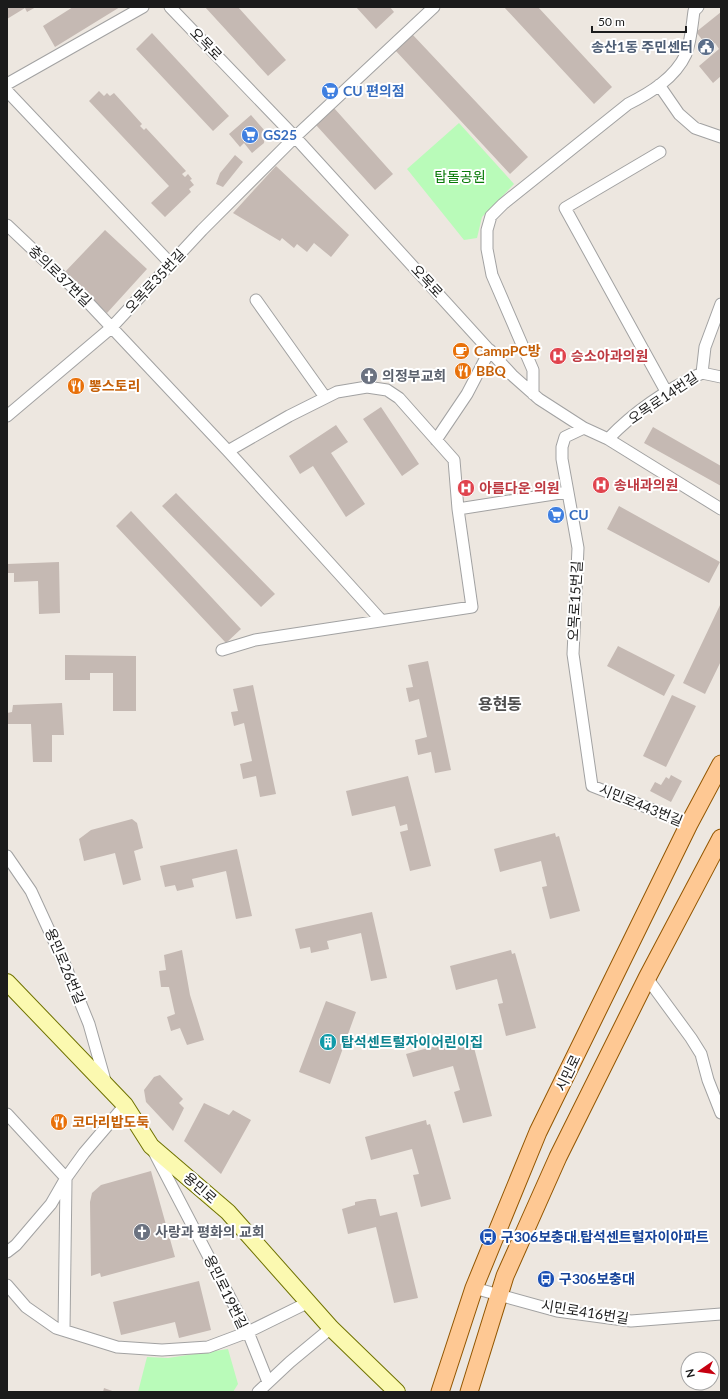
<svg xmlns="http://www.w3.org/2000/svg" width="728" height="1399" viewBox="0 0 728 1399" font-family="Lato,'Noto Sans KR',sans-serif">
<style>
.park{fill:#b9fbb9}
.building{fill:#c5b9b3}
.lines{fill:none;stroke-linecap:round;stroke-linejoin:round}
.street-casing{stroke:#a2a2a2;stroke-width:13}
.secondary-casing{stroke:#6f7201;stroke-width:18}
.primary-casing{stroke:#925600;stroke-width:19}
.street{stroke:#fff;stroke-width:11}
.secondary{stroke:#fbf9b0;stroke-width:16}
.primary{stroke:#fec893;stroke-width:17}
.labels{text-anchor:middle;stroke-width:4;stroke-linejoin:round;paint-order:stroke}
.street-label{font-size:14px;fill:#1b1b1b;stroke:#fff}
.service-label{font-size:14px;font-weight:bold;fill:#4e5e75;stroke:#fff;text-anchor:end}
.shop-label{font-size:14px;font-weight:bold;fill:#366cbe;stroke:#fff;text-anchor:start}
.park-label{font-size:14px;fill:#087a08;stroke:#fff}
.food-label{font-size:14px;font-weight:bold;fill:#c56008;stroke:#fff;text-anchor:start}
.health-label{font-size:14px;font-weight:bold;fill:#be3a42;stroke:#fff;text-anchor:start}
.worship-label{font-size:14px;font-weight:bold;fill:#5b616d;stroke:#fff;text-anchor:start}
.culture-label{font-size:14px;font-weight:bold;fill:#0d838f;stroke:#fff;text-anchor:start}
.transit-label{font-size:14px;font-weight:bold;fill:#164399;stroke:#fff;text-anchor:start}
.quarter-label{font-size:16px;font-weight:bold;fill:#4e4e4e;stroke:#fff}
</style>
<rect width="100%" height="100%" fill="#ede7e0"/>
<path class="park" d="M459,123L514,184L482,217L477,238L464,240L407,169Z
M228,1349L238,1384L233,1392H138L147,1357L168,1358Z"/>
<path class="building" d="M7,7H36L27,12L25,8L7,19Z
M73,7H120L55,47L43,26Z
M205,7H238L286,60L268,76Z
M356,7H390L394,12L376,29Z
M504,7H538L612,87L594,104Z
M721,12V76L713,83L699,66L719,49L715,43L705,51L700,46L704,42L696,32Z
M152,33L229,116L213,131L136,49Z
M412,34L528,157L510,174L395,50Z
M99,91L104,96L107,93L110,96L114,93L142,124L140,126L144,130L146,128L186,171L182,174L185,177L188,174L192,179L190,180L194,185L189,189L191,192L165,217L151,203L169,186L89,101Z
M334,108L393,174L375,190L316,125Z
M251,115L265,131L264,143L252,153L244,143L240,147L229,134Z
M235,155L243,162L223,187L216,184L220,173Z
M276,166L349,235L331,257L314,243L307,252L297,244L294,248L282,238L280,241L233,213Z
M105,230L147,269L107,313L64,273Z
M381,407L419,464L402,476L363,419Z
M336,425L348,442L331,453L365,504L346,517L313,466L300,474L289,456Z
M653,427L721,466V486L644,443Z
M176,493L275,594L261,607L162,506Z
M619,506L720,562L709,583L607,529Z
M131,511L241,629L226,643L116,526Z
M59,562L60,613L39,614L38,581L14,582V573H7V564Z
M721,603V661L705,694L683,683Z
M618,646L675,675L664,696L607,666Z
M65,655L136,656V711H113V673H90V680H65Z
M428,661L451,770L435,773L431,752L418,755L415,740L427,737L419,699L409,702L406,688L413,687L408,665Z
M253,685L276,794L260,797L256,776L243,779L240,764L252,761L244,723L234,726L231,712L238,711L233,689Z
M672,695L696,706L666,767L643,756Z
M62,703L64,735H52V762H33L31,724H7V713L12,712L13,705Z
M671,775L682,781L671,802L650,791L655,782L661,785L666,777L669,779Z
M408,776L431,866L410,871L400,832L408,830L407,824L400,826L395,806L352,816L346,791Z
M132,819L137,823L143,848L134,851L141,880L123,885L115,853L84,861L79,839L91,830Z
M555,833L556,837L559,836L580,911L550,919L542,887L547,886L541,861L500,872L494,849Z
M237,849L252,916L236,919L226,871L192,879L194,887L177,891L175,885L165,887L160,866Z
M372,912L387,978L371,981L361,933L327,941L329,949L311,953L310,947L300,949L295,929Z
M182,950L190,995L204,1040L187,1045L180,1028L171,1031L167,1017L175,1014L169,987H161L159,971L166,970L164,955Z
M511,950L512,954L515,953L536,1028L506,1036L498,1004L503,1003L497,979L456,990L450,966Z
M326,1001L356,1012L330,1084L299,1072Z
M468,1037L469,1041L472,1040L492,1116L463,1123L454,1092L460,1090L453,1066L413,1077L406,1054Z
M160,1075L183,1099L179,1103L184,1108L173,1131L146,1102L144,1090L154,1077Z
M204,1103L229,1115L233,1110L251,1120L221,1174L184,1141Z
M426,1120L427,1125L430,1124L451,1199L421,1207L413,1175L419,1174L412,1149L371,1160L365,1137Z
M151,1171L175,1257L101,1277L100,1273L91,1276L90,1202L92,1193L101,1185Z
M369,1199H376L380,1216L397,1212L418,1298L394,1303L376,1227L348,1234L342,1209L355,1205V1202Z
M199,1281L211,1330L179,1338L175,1322L121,1335L113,1302Z
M104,1388L115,1392H103Z"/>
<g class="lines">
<defs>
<path id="street" d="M170,7L295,137L512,375L539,399L584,428L608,439L721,509
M7,84L143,7
M659,85L679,114L695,128L721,137
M7,91L171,264
M660,152L565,208L667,393
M7,225L82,296L228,451L381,620
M256,300L325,397
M702,373L721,377
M533,394V370L492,275L487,249V230L491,216L503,204L628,104C650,93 675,78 686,54C691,41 692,25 694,11L698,7
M7,416L111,328L202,230L295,137L434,7
M584,428L565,437L562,447V459L578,548L573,654L592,786L689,824
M608,439C634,412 668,389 702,373L705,347L721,304
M436,440L467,394L490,350
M228,451L289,416L337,392L367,387L387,390L399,398L454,460L458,509
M222,650L255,640L472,607L458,509L567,492
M7,856L31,891L65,965L89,1024L106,1084
M647,978L691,1038L701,1054L708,1080L721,1113
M7,1114L66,1178
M7,1252L16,1245L51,1204L66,1178L84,1153L125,1105
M7,1285L26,1307L56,1328L117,1347L162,1350L208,1347L248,1332L154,1152
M474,1288L557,1311L631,1321L721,1314
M64,1330L66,1180
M268,1382L248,1332L309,1302
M258,1392L290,1362L331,1328"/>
<path id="secondary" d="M7,982L125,1105L151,1146L228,1212L331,1328L397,1392"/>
<path id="primary" d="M440,1392L474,1288L538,1132L689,824L721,764
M469,1392L505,1276L558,1157L647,978L721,838"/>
</defs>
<use href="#street" class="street-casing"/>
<use href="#secondary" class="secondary-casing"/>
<use href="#primary" class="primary-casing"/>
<use href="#street" class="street"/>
<use href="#secondary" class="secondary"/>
<use href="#primary" class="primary"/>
</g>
<defs>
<symbol id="civic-disc" viewBox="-11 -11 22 22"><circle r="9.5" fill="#5c6f8a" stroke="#fff"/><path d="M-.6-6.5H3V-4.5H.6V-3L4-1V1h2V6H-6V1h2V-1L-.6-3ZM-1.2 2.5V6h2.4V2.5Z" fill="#fff"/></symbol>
<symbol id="supermarket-disc" viewBox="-11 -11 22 22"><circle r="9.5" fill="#3f7fe0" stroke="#fff"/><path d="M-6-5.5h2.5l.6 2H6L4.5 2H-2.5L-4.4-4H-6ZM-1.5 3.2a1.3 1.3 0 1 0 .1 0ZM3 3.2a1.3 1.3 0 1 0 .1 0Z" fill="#fff"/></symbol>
<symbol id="cafe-disc" viewBox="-11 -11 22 22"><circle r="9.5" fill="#e8710a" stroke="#fff"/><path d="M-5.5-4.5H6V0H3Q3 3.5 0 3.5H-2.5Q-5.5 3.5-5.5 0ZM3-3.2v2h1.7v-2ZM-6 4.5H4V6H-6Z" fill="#fff"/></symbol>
<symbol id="hospital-disc" viewBox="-11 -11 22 22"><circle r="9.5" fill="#e0444e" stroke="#fff"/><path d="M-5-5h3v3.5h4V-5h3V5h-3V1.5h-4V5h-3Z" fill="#fff"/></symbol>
<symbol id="restaurant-disc" viewBox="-11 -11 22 22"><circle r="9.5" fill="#e8710a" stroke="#fff"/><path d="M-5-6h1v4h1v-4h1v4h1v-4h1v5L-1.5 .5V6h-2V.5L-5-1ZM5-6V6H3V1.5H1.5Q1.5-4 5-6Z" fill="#fff"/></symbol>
<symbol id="church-disc" viewBox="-11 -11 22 22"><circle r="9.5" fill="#6b7280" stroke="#fff"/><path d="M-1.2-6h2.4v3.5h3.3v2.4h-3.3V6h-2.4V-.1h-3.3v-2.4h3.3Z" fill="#fff"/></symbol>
<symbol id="building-disc" viewBox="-11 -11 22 22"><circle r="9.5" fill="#0f9aa8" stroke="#fff"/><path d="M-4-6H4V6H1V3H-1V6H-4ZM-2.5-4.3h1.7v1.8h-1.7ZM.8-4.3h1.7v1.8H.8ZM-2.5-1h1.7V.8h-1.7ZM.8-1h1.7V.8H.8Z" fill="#fff"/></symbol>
<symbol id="bus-disc" viewBox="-11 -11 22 22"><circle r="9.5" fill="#1a4fb4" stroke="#fff"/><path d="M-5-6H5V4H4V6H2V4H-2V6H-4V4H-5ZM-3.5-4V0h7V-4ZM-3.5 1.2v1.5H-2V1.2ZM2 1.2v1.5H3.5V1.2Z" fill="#fff"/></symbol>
</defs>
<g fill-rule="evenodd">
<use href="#civic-disc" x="696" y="37" width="20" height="20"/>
<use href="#supermarket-disc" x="320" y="81" width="20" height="20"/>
<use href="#supermarket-disc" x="240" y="125" width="20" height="20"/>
<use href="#cafe-disc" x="451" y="341" width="20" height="20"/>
<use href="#hospital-disc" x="548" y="346" width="20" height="20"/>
<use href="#restaurant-disc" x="453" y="361" width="20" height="20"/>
<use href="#church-disc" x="359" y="366" width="20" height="20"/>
<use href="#restaurant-disc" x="66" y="376" width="20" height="20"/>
<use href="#hospital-disc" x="591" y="475" width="20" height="20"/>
<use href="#hospital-disc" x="456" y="478" width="20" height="20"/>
<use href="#supermarket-disc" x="546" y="505" width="20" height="20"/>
<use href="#building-disc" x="318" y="1032" width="20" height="20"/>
<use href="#restaurant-disc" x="49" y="1112" width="20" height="20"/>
<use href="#church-disc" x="132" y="1222" width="20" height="20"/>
<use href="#bus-disc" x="478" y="1227" width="20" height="20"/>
<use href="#bus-disc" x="536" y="1269" width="20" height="20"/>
</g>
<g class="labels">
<g class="street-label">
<text transform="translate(206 44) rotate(46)" y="5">오목로</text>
<text transform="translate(60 276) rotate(44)" y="5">충의로37번길</text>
<text transform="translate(155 281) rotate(-47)" y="5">오목로35번길</text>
<text transform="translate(427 281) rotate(47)" y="5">오목로</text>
<text transform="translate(663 398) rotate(-34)" y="5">오목로14번길</text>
<text transform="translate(575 601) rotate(-87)" y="5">오목로15번길</text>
<text transform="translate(641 805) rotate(22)" y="5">시민로443번길</text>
<text transform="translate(65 966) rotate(67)" y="5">용민로26번길</text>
<text transform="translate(568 1073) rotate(-64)" y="5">시민로</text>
<text transform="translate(200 1188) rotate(41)" y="5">용민로</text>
<text transform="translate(226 1292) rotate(64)" y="5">용민로19번길</text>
<text transform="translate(585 1312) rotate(9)" y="5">시민로416번길</text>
</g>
<g class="service-label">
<text x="693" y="52">송산1동 주민센터</text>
</g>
<g class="shop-label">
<text x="343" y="96">CU 편의점</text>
<text x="263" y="140">GS25</text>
<text x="569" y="520">CU</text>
</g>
<g class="park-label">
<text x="460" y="182">탑돌공원</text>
</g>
<g class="food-label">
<text x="474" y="356">CampPC방</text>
<text x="476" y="376">BBQ</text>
<text x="89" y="391">뽕스토리</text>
<text x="72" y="1127">코다리밥도둑</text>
</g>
<g class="health-label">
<text x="571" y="361">승소아과의원</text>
<text x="614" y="490">송내과의원</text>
<text x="479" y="493">아름다운 의원</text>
</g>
<g class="worship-label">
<text x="382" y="381">의정부교회</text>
<text x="155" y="1237">사랑과 평화의 교회</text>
</g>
<g class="culture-label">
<text x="341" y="1047">탑석센트럴자이어린이집</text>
</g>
<g class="transit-label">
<text x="501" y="1242">구306보충대.탑석센트럴자이아파트</text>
<text x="559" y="1284">구306보충대</text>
</g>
<g class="quarter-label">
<text x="500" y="710">용현동</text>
</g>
</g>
<rect width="728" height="1399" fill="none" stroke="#1b1b1b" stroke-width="16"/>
<g transform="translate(700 1371) rotate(257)"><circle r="19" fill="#ffffff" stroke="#a4a4a4"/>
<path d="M0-3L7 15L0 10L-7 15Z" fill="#c60010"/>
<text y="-6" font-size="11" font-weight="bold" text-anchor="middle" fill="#1b1b1b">N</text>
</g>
<path d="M592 26v6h94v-6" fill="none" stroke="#1b1b1b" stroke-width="2"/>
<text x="598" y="26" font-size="12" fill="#1b1b1b" stroke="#ffffff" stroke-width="3" paint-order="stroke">50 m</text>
</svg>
